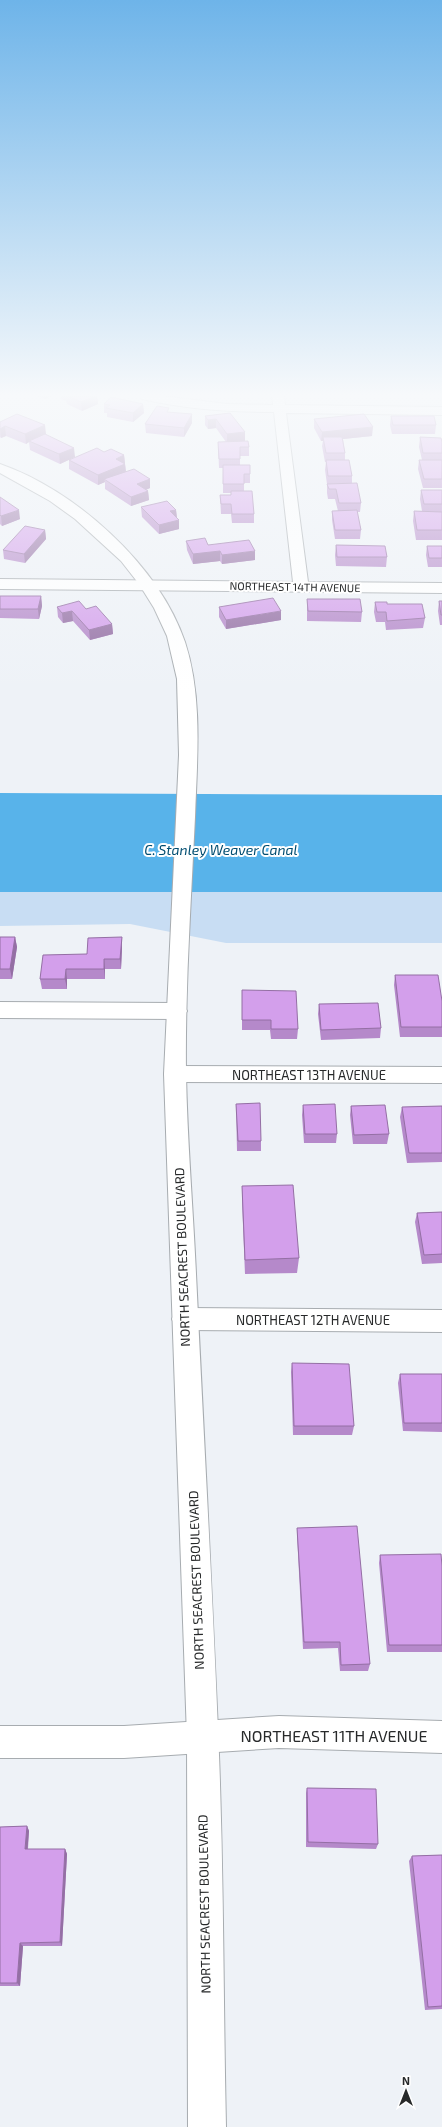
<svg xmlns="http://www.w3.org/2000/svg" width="442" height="2127" viewBox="0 0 442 2127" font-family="'Exo 2',sans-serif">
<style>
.green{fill:#c8ddf3}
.water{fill:#58b3ea}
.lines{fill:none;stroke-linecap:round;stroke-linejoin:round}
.minor-casing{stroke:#a7acb0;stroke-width:2}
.tertiary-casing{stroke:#a7acb0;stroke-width:2}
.minor{fill:#fff;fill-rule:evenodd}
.tertiary{fill:#fff;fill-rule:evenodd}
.wall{fill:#b589ca}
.shaded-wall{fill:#946fa4}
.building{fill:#d39feb;stroke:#946fa4}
.labels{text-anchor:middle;stroke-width:4;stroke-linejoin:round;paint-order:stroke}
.far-street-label{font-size:11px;fill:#27292a;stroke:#fff}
.street-label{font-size:13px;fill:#27292a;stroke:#fff}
.water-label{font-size:14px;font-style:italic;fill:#004d71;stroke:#fff}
.near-street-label{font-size:16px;fill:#27292a;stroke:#fff}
</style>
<rect width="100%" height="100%" fill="#eef2f7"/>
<path class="green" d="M0,892H442V943H226L130,924L0,926Z"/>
<path class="water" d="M0,793L442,795V892H0Z"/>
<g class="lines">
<defs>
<path id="minor" d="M140,396H163L227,404L273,405L272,396H284L285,405L442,407V415L286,413L308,582L442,583V593L0,589V579L293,582L274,412C229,412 185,409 142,399Z
M0,1002L176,1003L184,1006L187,1011L184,1016L176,1019L0,1018Z
M175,1066L442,1067V1083L175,1082L167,1080L164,1074L167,1068Z
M185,1308L442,1310V1332L185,1330L176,1327L172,1319L176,1311Z
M279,1716L442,1721V1753L279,1748L124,1758H0V1726H124Z"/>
<path id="tertiary" d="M0,464C75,490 159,565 185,642C203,697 197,760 195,817C191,902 185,987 186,1072C187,1139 193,1207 196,1274C203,1426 212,1579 218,1731C224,1863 223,1995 226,2127H188L187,1737L164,1074L179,755L177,679L167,636L154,608L139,584L121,561L75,519L50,501L0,473Z"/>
</defs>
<use href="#minor" class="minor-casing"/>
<use href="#tertiary" class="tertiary-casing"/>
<use href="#minor" class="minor"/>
<use href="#tertiary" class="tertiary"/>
</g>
<path class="wall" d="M36,396H51L45,399Z
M61,396H97L98,404L82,411L67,404L66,401L61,399Z
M104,404H143L144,413L133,422L107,417V413H104Z
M230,413L245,441H241L249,447V456H240V465L250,474V483H244V491L254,514V523H232L231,514H221L220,495H231V493H223V468H219L218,442H226L216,428L208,429L205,425V416Z
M192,414V423L184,437L146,433L145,424Z
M391,416L436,425L435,434H392L390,425Z
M0,419V422L46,434H45L75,457L60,464L30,450L29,442L26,444L6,436L1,438L0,437Z
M314,419L372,436L343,439L345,453V460L352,476V483L361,503L360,512H357L361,530L360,539H335L332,520V511H338L335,499H328L327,493V484L325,470L326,462H325L322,446L323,441H321L314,428Z
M420,437L442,442V488H423L418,469L419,460H422L419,447Z
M104,452L124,455L126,472L150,479V488L146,490L148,491L149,500L131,506L105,489V482L98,485L69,469V460Z
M421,490H442V540H416L413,521L414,511H422L420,499Z
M0,497L20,519L2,526L0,524Z
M141,507L176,510L177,518L179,529L159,534L142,517Z
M45,530L46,539L25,563L4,559L3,550Z
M186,541L208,545L255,560L222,564L220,561L193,564L187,550Z
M336,545L387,557L386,567L336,566L335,555Z
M427,546H442V567H428L426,555Z
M0,596H41L42,606L39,619L0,618Z
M307,599L362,612L361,622L307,621Z
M439,601H442V625H440L438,611Z
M375,602L387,604L425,618L423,628L386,630L385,622H376L374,612Z
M57,607L86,609L112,624L113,634L90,640L73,621L63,623L58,617Z
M219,607L281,620L226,629L219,617Z
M0,937H15L17,947L12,979H0Z
M122,937V947L121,969H105V979H67V989H42L40,979L87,954Z
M395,975L442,1001V1037H400L394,985Z
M242,990L298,1029L297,1039H271L270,1030H242Z
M319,1004L381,1028L380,1038L321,1040L318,1014Z
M236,1104L261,1141V1151H237Z
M303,1105L337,1134L336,1143H304L302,1115Z
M351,1106L389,1134L387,1144H353L350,1115Z
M442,1106V1162L407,1163L400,1117L402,1107Z
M242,1186L299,1258L297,1273L245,1274L242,1201Z
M442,1212V1263L422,1264L415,1222L417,1213Z
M292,1363L354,1426L352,1435H293L291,1372Z
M400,1374H442V1432L403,1431L398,1383Z
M297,1528L370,1664L368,1671H340L338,1648L303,1649L297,1535Z
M380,1555L442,1566V1652H387L379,1563Z
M307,1788L378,1844L376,1849L306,1847V1793Z
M27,1826L29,1831L28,1849H65L67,1854L62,1946H23L20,1986H0V1827Z
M442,1855V2009L425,2010L409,1861L412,1856Z"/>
<path class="shaded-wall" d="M44,396H51L45,399Z
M96,396H97L98,404L82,411L81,402Z
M143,404L144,413L133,422V413Z
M192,414V423L184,437V428Z
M216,419V428L208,429V420Z
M45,425L46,434L31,441H29V442L26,444L25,434Z
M5,426L6,436L1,438L0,429Z
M373,427L372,436L324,441L323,437V441H321L322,432Z
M245,432V441L227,443V434Z
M74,448L75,457L60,464L59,454Z
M124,455L126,473L104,479L105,482L98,485V475L116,459Z
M150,479V488L137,493V484Z
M148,491L149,500L131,506V497Z
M19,510L20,519L2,526L1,516Z
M176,510L177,519L170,511Z
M179,520V529L159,534V525Z
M45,530L46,539L25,563L24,554Z
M220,551V561L193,564V554Z
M255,551V560L222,564V555Z
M41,596L42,606L39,619L38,609Z
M72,611L73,621L63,623L62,613Z
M281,611V620L226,629V620Z
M112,624L113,634L90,640L89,630Z
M15,937L17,947L12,979L10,969Z
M122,937V947L121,969L120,959Z
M104,959L105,969V979L104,969Z
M66,969L67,979V989L65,979Z
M27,1826L29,1831L27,1854L25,1849Z
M65,1849L67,1854L62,1946L60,1942Z
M20,1943L23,1946L20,1986L17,1983Z"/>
<path class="building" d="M67,396H96L81,402Z
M111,397L143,404L133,413L106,408L110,405L104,404Z
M157,406L169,408L167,412L192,414L184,428L145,424Z
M230,413L245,432L227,434L216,419L208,420L205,416Z
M17,414L45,425L25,434L5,426L0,429V422Z
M364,414L373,427L322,432L314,419Z
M391,416H434L436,425H393Z
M45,434L74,448L59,454L29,441Z
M323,437H342L345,453H326Z
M420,437L441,438L442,442V453H423Z
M248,441L249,447H240V459H219L218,442Z
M97,448L104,452L111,449L124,455L116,459L125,464L98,475L69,460Z
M326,460H349L352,476H328Z
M419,460H442V479H424Z
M223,465H250V474H244V484H223Z
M134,469L150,479L137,484L148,491L131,497L104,479Z
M357,483L361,503H339L336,489H329L327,484Z
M421,490H442V504H424Z
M231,491H252L254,514H232L231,504H221L220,495H231Z
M0,497L19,510L1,516L0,515Z
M167,501L176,510L170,511L179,520L159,525L141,507Z
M357,510L361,530H335L332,511Z
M414,511L442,512V530H417Z
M25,526L45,530L24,554L3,550Z
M205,538L208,545L249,540L255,551L222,555L220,551L193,554L186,541Z
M336,545L385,546L387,557H337Z
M427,546H442V558H429Z
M0,596H41L38,609H0Z
M273,598L281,611L226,620L219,607Z
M307,599H360L362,612L308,611Z
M79,601L86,609L96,606L112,624L89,630L72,611L62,613L57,607Z
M439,601H442V615H441Z
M375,602H387V604H422L425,618L387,621L386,612H377Z
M0,937H15L10,969H0Z
M122,937L120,959H104V969H66L65,979H40L43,955L87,954L88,938Z
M395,975H438L442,1001V1027H401Z
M242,990L296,991L298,1029H271V1020H242Z
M378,1003L381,1028L321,1030L319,1004Z
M260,1103L261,1141H238L236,1104Z
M335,1104L337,1134H305L303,1105Z
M385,1105L389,1134L354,1135L351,1106Z
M442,1106V1153H409L402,1107Z
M293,1185L299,1258L245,1260L242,1186Z
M442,1212V1254L424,1255L417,1213Z
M292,1363L349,1364L354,1426H294Z
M400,1374H442V1423H404Z
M357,1526L370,1664L341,1665L340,1642H304L297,1528Z
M441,1554L442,1566V1645H389L380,1555Z
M307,1788L376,1789L378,1844L308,1842Z
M27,1826L25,1849H65L60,1942L20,1943L17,1983H0V1827Z
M442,1855V2006L428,2007L412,1856Z"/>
<linearGradient id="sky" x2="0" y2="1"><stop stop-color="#6eb4e9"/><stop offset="0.57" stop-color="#f7f9fb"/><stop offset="1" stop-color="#f7f9fb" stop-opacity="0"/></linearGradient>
<rect width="442" height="693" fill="url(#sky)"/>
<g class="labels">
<g class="far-street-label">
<text transform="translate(295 587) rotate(1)" y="4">NORTHEAST 14TH AVENUE</text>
</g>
<g class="street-label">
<text x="309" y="1080">NORTHEAST 13TH AVENUE</text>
<text transform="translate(182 1257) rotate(-92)" y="5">NORTH SEACREST BOULEVARD</text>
<text x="313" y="1325">NORTHEAST 12TH AVENUE</text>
<text transform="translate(196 1580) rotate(-92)" y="5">NORTH SEACREST BOULEVARD</text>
<text transform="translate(204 1904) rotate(-91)" y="5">NORTH SEACREST BOULEVARD</text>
</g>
<g class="water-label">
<text x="221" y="855">C. Stanley Weaver Canal</text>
</g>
<g class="near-street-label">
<text x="334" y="1742">NORTHEAST 11TH AVENUE</text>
</g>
</g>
<g transform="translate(406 2091)" stroke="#ffffff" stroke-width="3" paint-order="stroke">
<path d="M0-3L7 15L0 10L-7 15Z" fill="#27292a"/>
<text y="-6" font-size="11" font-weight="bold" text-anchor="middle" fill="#27292a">N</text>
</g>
</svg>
